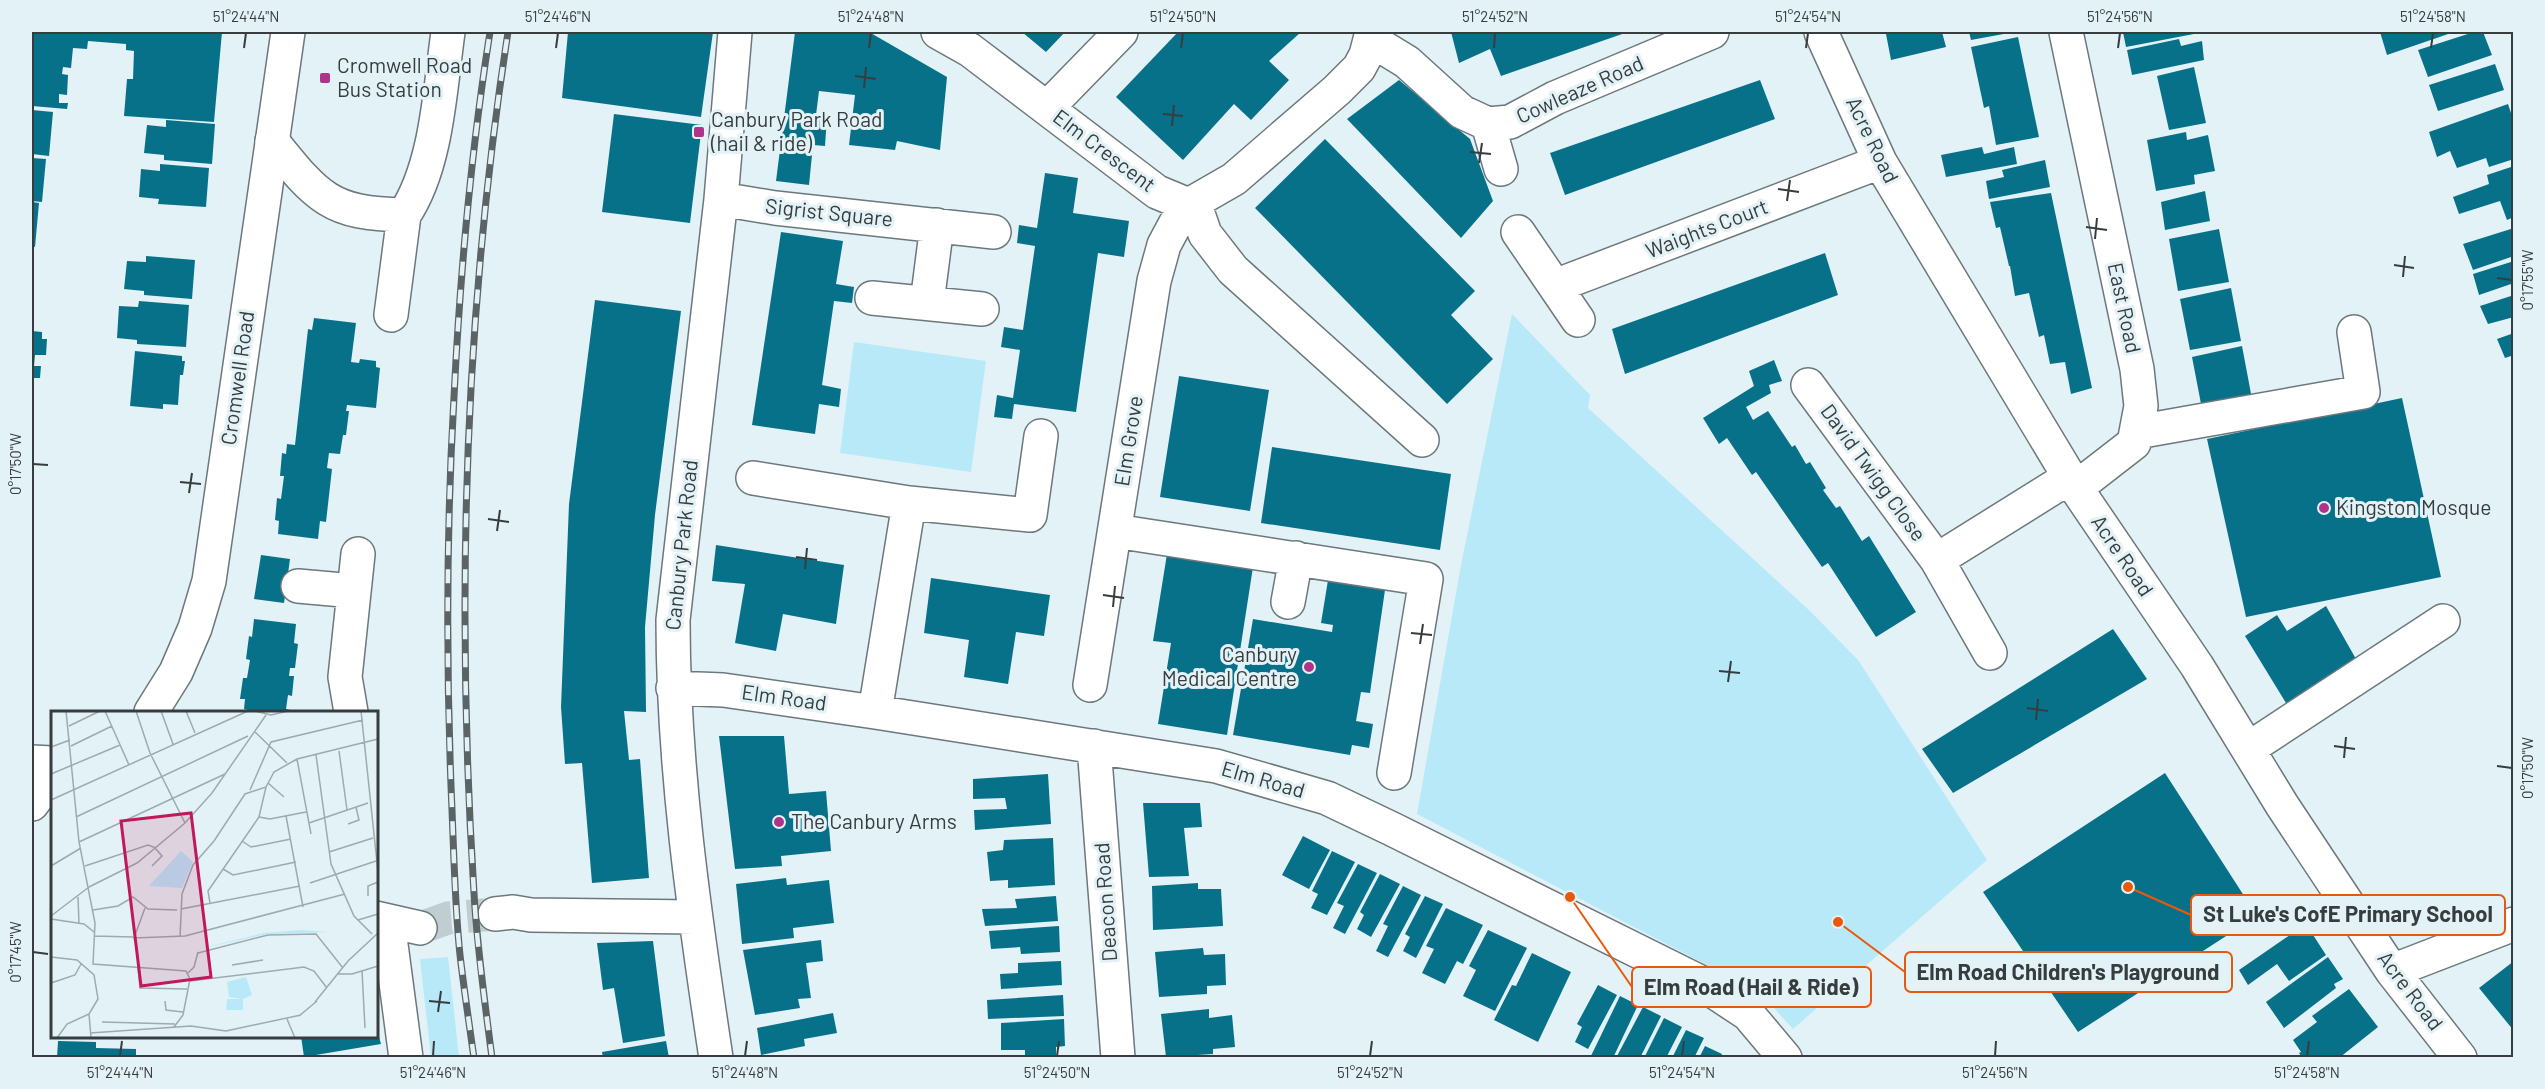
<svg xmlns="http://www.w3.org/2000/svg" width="2545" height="1089" viewBox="0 0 2545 1089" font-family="Barlow,sans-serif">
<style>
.green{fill:#b8e9f9}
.building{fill:#08718a}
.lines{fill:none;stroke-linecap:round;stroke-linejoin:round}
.minor-tunnel{stroke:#c1ced1;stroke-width:33;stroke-dasharray:33 16;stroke-linecap:butt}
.minor-casing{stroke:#6b787c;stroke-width:36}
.major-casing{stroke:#6b787c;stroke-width:36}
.minor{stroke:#fff;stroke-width:33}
.major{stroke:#fff;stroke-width:33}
.rail-casing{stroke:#5b6365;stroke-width:7}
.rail{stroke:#e3f2f6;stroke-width:4.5;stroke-dasharray:14;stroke-linecap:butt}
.ticks{fill:none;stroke:#373d3f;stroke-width:2}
.poi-dot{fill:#ad3489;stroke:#e3f2f6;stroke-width:2}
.labels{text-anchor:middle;stroke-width:6;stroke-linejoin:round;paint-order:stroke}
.poi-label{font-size:21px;fill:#373d3f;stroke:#e3f2f6;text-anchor:start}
.street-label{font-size:21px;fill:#373d3f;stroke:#e3f2f6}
.inset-road{fill:none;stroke:#9eaaad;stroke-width:1.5}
.view{fill:#c2185b;fill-opacity:0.15;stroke:#c2185b;stroke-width:3}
.inset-edge{fill:none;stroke:#373d3f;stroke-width:3}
.leader{fill:none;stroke:#e8590c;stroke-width:2}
.callout-dot{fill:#e8590c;stroke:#e3f2f6;stroke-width:2}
.callout{fill:#e3f2f6;stroke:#e8590c;stroke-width:2}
.callout-label{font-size:22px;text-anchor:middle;font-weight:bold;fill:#373d3f}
.neatline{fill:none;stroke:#373d3f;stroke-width:2}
.ticks-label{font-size:15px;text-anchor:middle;fill:#373d3f}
</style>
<rect width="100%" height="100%" fill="#e3f2f6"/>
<path class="green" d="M1512,314L1590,395L1588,408L1810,611L1858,660L1987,860L1793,1029L1765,998L1751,988L1417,814L1461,565Z
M854,342L986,361L971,472L840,453Z
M448,957L459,1057H431L420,959Z"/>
<path class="building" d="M32,32H222L214,122L124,116L127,79H133L134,51L126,50V44L88,41L87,49L73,48L71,68L63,67L62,74L68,75L67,95L59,94V103H68L67,109L32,106Z
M568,32H713L701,117L562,98Z
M795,32H869L947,77L940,150L897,141L895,150L849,145L855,95L819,91L816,115L827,117L825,146L813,145L809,185L776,181Z
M1022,32H1065L1046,52Z
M1178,32H1301L1269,61L1289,80L1251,120L1234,104L1183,160L1116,97Z
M1451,32H1628L1501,76L1490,49L1459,63Z
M1899,32H1942L1946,47L1891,60L1886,34Z
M1969,32H2009V33L1971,40Z
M2123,32H2199V33L2126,47Z
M2380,32H2454L2387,55Z
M2474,32H2483L2492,55L2428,77L2418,50Z
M2018,37L2039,137L1996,145L1989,106L1984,108L1971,47Z
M2179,39L2181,46L2202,41L2204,60L2132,75L2127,50Z
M2495,64L2504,90L2438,111L2429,85Z
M2194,67L2206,123L2169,130L2157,76Z
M1399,80L1470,139L1493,201L1461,238L1347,119Z
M1760,80L1775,119L1565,195L1550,153Z
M2508,104L2514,122V159L2489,167L2486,158L2457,168L2450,151L2437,157L2429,132Z
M32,110L53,112L49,156L32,154Z
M614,114L702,125L690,223L602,212Z
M166,120L215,124L212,164L164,160V155L144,153L147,125L166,127Z
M2186,132L2187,140L2208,135L2215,171L2194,175L2195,184L2156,191L2147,140Z
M1325,139L1475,291L1451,315L1493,359L1447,404L1255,208Z
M1982,147L1984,154L2014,147L2017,164L1946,177L1941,155Z
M32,158L46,159L42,202L32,201Z
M2045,160L2050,187L1989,199L1986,181L2004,177L2002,170Z
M160,164L209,168L206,207L158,204L159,199L139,197L141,169L160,171Z
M2514,166V217L2507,220L2500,201L2459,214L2453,197L2489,184L2487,175Z
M1045,173L1078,178L1073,213L1129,221L1124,257L1098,253L1076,412L1014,404L1012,419L994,417L997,395L1013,398L1020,350L1001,347L1004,327L1023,330L1035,246L1017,243L1019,225L1037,228Z
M2205,191L2210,221L2165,230L2161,202Z
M2051,193L2092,388L2071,394L2065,362L2050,364L2044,335L2039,337L2029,293L2015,296L2010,266H2009L2000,227L1996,228L1990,202Z
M32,202L39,203L35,247L32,246Z
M2514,228V256L2473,270L2463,244Z
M2219,229L2229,282L2178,291L2169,239Z
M781,232L843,241L836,284L854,287L852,303L834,301L822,385L841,389L839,407L819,404L815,434L752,425Z
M1825,253L1838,295L1625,374L1612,329Z
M146,256L195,260L192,299L144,295V291L124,289L127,261L146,262Z
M2514,261V283L2479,295L2473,274Z
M2231,288L2241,341L2190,350L2180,299Z
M2514,295V317L2488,324L2480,306Z
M595,300L681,311L655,515L645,627L646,712L624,711L629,760L640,759L649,878L592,883L582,763L565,764L561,707L569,504Z
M139,301L189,305L186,347L137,344V340L117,338L119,306L138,307Z
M314,318L356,323L351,362L359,363L360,359L376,361V367L380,368L376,408L347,405L346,411H349L346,435H343L340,454L329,453L327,468L332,469L326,522L320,521L318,539L278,534L279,521L275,520L277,498L281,499L284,476H280L282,453L286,454L287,444L295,445L308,329L312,330Z
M32,331L42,332V339H47L46,355H35L34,366H41L40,378H32Z
M2514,333V355L2505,358L2497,339Z
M2242,346L2252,399L2202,409L2192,357Z
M135,351L182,356V361H185L183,375H180L178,405L163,404V409L130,406Z
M1774,360L1782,381L1769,385L1771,393L1746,407L1753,420L1768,411L1792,447L1795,445L1806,464L1810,462L1826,488L1823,490L1836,508L1840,506L1862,541L1869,536L1916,612L1876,637L1828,563L1822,567L1756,472L1752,475L1727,438L1719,444L1703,418L1754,386L1749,371Z
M1179,376L1269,390L1250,511L1160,497Z
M2402,398L2441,577L2246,617L2207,439Z
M1272,447L1451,474L1440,550L1261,523Z
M716,545L844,565L836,624L783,614L776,651L735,643L745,584L712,581Z
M1167,554L1253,567L1227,735L1158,724L1171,643L1153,641Z
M261,555L290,559L284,603L254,599Z
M931,578L1050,595L1044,636L1016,632L1008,684L964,677L969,640L924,633Z
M1328,580L1385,590L1370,693L1361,692L1356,721L1373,724L1369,748L1352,745L1350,755L1233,735L1253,619L1332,632L1333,625L1321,623Z
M2326,606L2356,659L2286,703L2245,636L2277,615L2287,631Z
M254,619L296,624L294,643L298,644L295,668H290L289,676H294L292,696L288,695L286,709L290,710L289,712H247L248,710L244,709L245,699H240L243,678H247L250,660L246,659L249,636L252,637Z
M2113,629L2147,679L1953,793L1922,749Z
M719,736H784L789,794L826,791L831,851L781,856L782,866L735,869Z
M2165,773L2257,916L2078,1032L1983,892Z
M1048,774L1051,824L975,830L974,810L1007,809L1005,798L973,799V779Z
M1143,803H1200L1202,827L1184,828L1189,876L1149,877Z
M1303,836L1330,850L1309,889L1282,875Z
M1053,838L1055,885L1008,888V880L990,881L987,852L1003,850L1004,840Z
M1332,851L1355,862L1327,915L1311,908L1318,894L1312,891Z
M1358,864L1377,873L1345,934L1333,928L1344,906L1337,903Z
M1380,874L1400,884L1371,937L1357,929L1364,915L1360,912Z
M786,878L787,885L829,880L834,923L793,928L794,938L742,944L736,884Z
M1198,883V889H1221L1223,926L1153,930L1152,886Z
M1403,886L1421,895L1388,957L1376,951L1388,926L1383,924Z
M1056,896L1058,921L985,926L982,909L1017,908L1015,899Z
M1425,896L1443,904L1416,958L1403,951L1410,937L1405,934Z
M1446,908L1483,925L1463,964L1457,961L1445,984L1422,973L1434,949L1426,946Z
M2306,924L2326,955L2289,981L2277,964L2248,985L2239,970Z
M1059,926L1060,952L1021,954L1020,947L991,949L989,931Z
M1488,930L1527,948L1495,1011L1463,996L1476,970L1469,966Z
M821,940L823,961L806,963L811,998L798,999L800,1008L755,1015L743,950Z
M653,941L665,1036L623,1043L614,988L603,990L597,943Z
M1203,948L1204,955L1225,954L1226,985L1207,986V994L1159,997L1155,952Z
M1532,953L1571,972L1538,1042L1494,1020L1512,985L1516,986Z
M2328,957L2343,979L2334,984L2336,988L2284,1028L2266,1002Z
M1061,961L1062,985L1001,989L1000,974L1018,973V963Z
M2514,961V1031L2479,988Z
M1598,985L1617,995L1588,1049L1575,1042L1582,1027L1577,1024Z
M2349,989L2378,1027L2339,1058H2302L2299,1053L2301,1052L2293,1040L2317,1022L2312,1016Z
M1063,995L1064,1016L988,1019L987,1000Z
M1620,996L1638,1005L1613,1058H1590Z
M1643,1007L1661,1016L1640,1058H1616Z
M1209,1009V1018L1232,1015L1235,1047L1213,1049V1054L1166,1057L1161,1014Z
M833,1013L837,1033L804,1039L805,1046L761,1055L757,1028Z
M1664,1018L1682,1027L1666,1058H1644Z
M1064,1019L1065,1046L1056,1047V1058H1025V1050H1001V1023Z
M376,1026L381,1044L304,1057L301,1036H376Z
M1686,1030L1704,1038L1694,1058H1672Z
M58,1041L96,1042V1048L136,1049V1058H57Z
M666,1041L669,1058H603L602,1052Z
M1705,1046L1722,1054L1721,1058H1699Z"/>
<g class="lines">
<path class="minor-tunnel" d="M420,928L448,918L495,914"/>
<defs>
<path id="minor" d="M938,32L970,50L1157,192L1186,204L1194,202L1234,179L1337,90L1359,68L1366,55L1372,32
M1821,32L1880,162L2076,488L2197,666L2282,805L2392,971L2460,1058
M2066,32L2137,369L2141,406L2134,443L2076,488
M1371,40L1407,62L1462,112L1488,124L1510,122L1555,98L1712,32
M1047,108L1121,32
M1488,124L1501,169
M272,141C317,197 330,214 404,215C437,166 440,89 448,32
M721,199L775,208L994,232
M1194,202L1205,234L1233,270L1422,440
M1518,232L1578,320
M1555,286L1880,162
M872,298L982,309
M927,303L937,225
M391,315L404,215
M1808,385L1937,560L2070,477
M2137,432L2363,392L2354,332
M753,478L909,503
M1115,531L1426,579L1394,773
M1937,560L1990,653
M298,586L354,591
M1288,602L1296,558
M1090,685L1154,281L1164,245L1186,204
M673,688L723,690L875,712L1216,766L1327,798L1392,829L1698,981L1748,1014L1785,1058
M351,712L345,677L358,554
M875,712L909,503L1030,515L1041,436
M1094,746L1118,1058
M2248,749L2443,621
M32,804L52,777
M495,914L513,912L531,915L695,917
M376,918L420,928
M388,922L406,1058
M2392,971L2514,924
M716,1058C694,912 673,767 673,620L721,199L735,32"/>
<path id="major" d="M151,712L176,672L195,628L209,581L288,32
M32,762L52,763"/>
</defs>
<use href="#minor" class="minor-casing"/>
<use href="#major" class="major-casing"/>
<use href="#minor" class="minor"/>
<use href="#major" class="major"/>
<defs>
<path id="rail" d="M474,1058C469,1023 464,989 460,955C455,907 454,859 452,810C446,672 446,535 454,397C460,275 471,152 490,32
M492,1058C485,1003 477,948 474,893C456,607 464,315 508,32"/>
</defs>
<use href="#rail" class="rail-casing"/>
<use href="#rail" class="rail"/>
</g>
<path class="ticks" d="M244,48L246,33M556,48L558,33M869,48L871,33M1181,48L1183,33M1494,48L1495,33M1806,48L1808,33M2118,48L2120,33M2431,48L2433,33M855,76L876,79M864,88L866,67M1163,114L1183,116M1172,126L1174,105M1470,152L1491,154M1479,163L1482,143M1778,189L1799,192M1787,201L1790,180M2086,227L2107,230M2095,239L2097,218M2394,265L2414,268M2403,277L2405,256M2497,278L2512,280M33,464L48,465M180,482L201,484M189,493L192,473M488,519L509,522M497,531L500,510M796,557L817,560M805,569L807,548M1103,595L1124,598M1113,607L1115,586M1411,633L1432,635M1420,644L1423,624M1719,671L1740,673M1728,682L1731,661M2027,708L2048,711M2036,720L2038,699M2334,746L2355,749M2344,758L2346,737M2497,766L2512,768M33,952L48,954M429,1001L450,1003M438,1012L441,991M120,1056L122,1041M433,1056L434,1041M745,1056L747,1041M1057,1056L1059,1041M1370,1056L1372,1041M1682,1056L1684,1041M1995,1056L1996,1041M2307,1056L2309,1041"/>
<g class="poi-dot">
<rect x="319" y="72" width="12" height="12" rx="3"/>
<rect x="693" y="126" width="12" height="12" rx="3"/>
<circle cx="2324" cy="508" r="6"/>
<circle cx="1309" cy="667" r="6"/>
<circle cx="779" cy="822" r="6"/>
</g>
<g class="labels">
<g class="poi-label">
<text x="337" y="73">Cromwell Road<tspan x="337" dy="24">Bus Station</tspan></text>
<text x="711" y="127">Canbury Park Road<tspan x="711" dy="24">(hail &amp; ride)</tspan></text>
<text x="2336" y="515">Kingston Mosque</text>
<text x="1297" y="662" text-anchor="end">Canbury<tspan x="1297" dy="24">Medical Centre</tspan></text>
<text x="791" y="829">The Canbury Arms</text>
</g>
<g class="street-label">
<text transform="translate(1580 90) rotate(-24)" y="7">Cowleaze Road</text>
<text transform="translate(1872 140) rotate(64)" y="7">Acre Road</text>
<text transform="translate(1104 151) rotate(37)" y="7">Elm Crescent</text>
<text transform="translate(829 213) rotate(6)" y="7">Sigrist Square</text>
<text transform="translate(1707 229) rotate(-21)" y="7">Waights Court</text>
<text transform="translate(2124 308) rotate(78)" y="7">East Road</text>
<text transform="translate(238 378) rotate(-82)" y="7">Cromwell Road</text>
<text transform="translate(1129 441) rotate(-81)" y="7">Elm Grove</text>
<text transform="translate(1873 473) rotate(54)" y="7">David Twigg Close</text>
<text transform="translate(682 545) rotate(-84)" y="7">Canbury Park Road</text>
<text transform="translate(2122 556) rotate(56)" y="7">Acre Road</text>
<text transform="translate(784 698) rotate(8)" y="7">Elm Road</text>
<text transform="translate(1263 780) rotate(16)" y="7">Elm Road</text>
<text transform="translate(1106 902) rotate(-94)" y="7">Deacon Road</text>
<text transform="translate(2410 991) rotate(53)" y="7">Acre Road</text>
</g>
</g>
<g transform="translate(51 711)">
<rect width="327" height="327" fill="#e3f2f6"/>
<path d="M130,140L142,151L131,177L98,175ZM250,219L279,221L216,223L148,238L213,222ZM195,266L201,284L192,288V299H175L176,288H192L178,286L176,271Z" fill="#b8e9f9"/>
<path class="inset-road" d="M15,0L28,131L44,212L42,253L135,260L139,268L132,304L123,316M54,0L78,54M85,0L99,42L134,112M110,0L122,33M135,0L144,22M204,0L220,4L237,0M310,0L327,161M18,15L49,0M203,20L236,52M20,35L61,15M0,36L19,29M288,40L296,99M265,44L280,153L303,205L321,223M246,48L260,123M0,63L69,34M217,72L233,86M199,79L220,31L312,9M0,89L197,0M235,105L252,196M25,106L197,25M208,106L219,108L255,101M258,112L317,92M297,113L308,109L305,96M191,130L200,136L240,128M28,131L174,63M278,141L322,127M0,155L30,137M34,155L97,134L105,137M101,155L111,145L104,137M172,158L182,164L245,151M259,172L325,150M38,176L86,152L134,112L161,82L215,4M317,185V175L327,171M27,186L28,213M159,192L157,180L208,106L215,76L223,61L246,48L327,28M94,197L83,227L134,225L294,183M130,198L249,175M42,199L67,195L82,186L97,198L126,199M0,205L38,176M0,208L33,213L43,221M307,209L327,203M43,225L82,226M129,226L131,183L142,154L163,130L194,83L215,76M147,242L217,224L265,223L292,257M0,246L26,249L43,264L47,288L38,303L40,327M181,254L212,249M87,257L89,277L136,278M311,260L314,317M137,262L143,256L147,241M287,263H301L327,255M139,270L253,256L263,260L276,277M0,272L24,264L30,253M114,290L115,299L132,301M264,291L297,250L327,222M248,305L266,290M236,308L244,327M51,311L124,313M39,322L140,315L175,320L250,304M6,327L16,313L38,303"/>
<path class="view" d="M140,102L160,266L90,275L70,110Z"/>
<rect width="327" height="327" class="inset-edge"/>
</g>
<path class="leader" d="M2128 887L2191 915M1838 922L1905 972M1570 897L1632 987"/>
<g class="callout-dot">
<circle cx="2128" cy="887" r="6"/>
<circle cx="1838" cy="922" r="6"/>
<circle cx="1570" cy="897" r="6"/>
</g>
<g class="callout">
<rect x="2191" y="895" width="314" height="40" rx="6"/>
<rect x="1905" y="952" width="327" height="40" rx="6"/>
<rect x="1632" y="967" width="239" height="40" rx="6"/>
</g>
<g class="callout-label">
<text x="2348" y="922">St Luke's CofE Primary School</text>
<text x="2068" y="980">Elm Road Children's Playground</text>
<text x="1751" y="995">Elm Road (Hail &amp; Ride)</text>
</g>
<rect width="2545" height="1089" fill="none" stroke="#e3f2f6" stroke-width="66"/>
<rect x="33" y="33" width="2479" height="1023" class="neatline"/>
<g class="ticks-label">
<text x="246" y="22">51°24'44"N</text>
<text x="558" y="22">51°24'46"N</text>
<text x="871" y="22">51°24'48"N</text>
<text x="1183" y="22">51°24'50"N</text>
<text x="1495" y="22">51°24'52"N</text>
<text x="1808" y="22">51°24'54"N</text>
<text x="2120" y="22">51°24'56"N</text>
<text x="2433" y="22">51°24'58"N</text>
<text transform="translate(2528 280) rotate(-90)" y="5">0°17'55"W</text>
<text transform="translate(16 464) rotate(-90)" y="5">0°17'50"W</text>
<text transform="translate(2528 768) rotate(-90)" y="5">0°17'50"W</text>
<text transform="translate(16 952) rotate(-90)" y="5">0°17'45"W</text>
<text x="120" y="1078">51°24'44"N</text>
<text x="433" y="1078">51°24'46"N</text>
<text x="745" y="1078">51°24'48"N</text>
<text x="1057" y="1078">51°24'50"N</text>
<text x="1370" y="1078">51°24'52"N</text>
<text x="1682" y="1078">51°24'54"N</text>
<text x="1995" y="1078">51°24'56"N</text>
<text x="2307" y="1078">51°24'58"N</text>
</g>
</svg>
